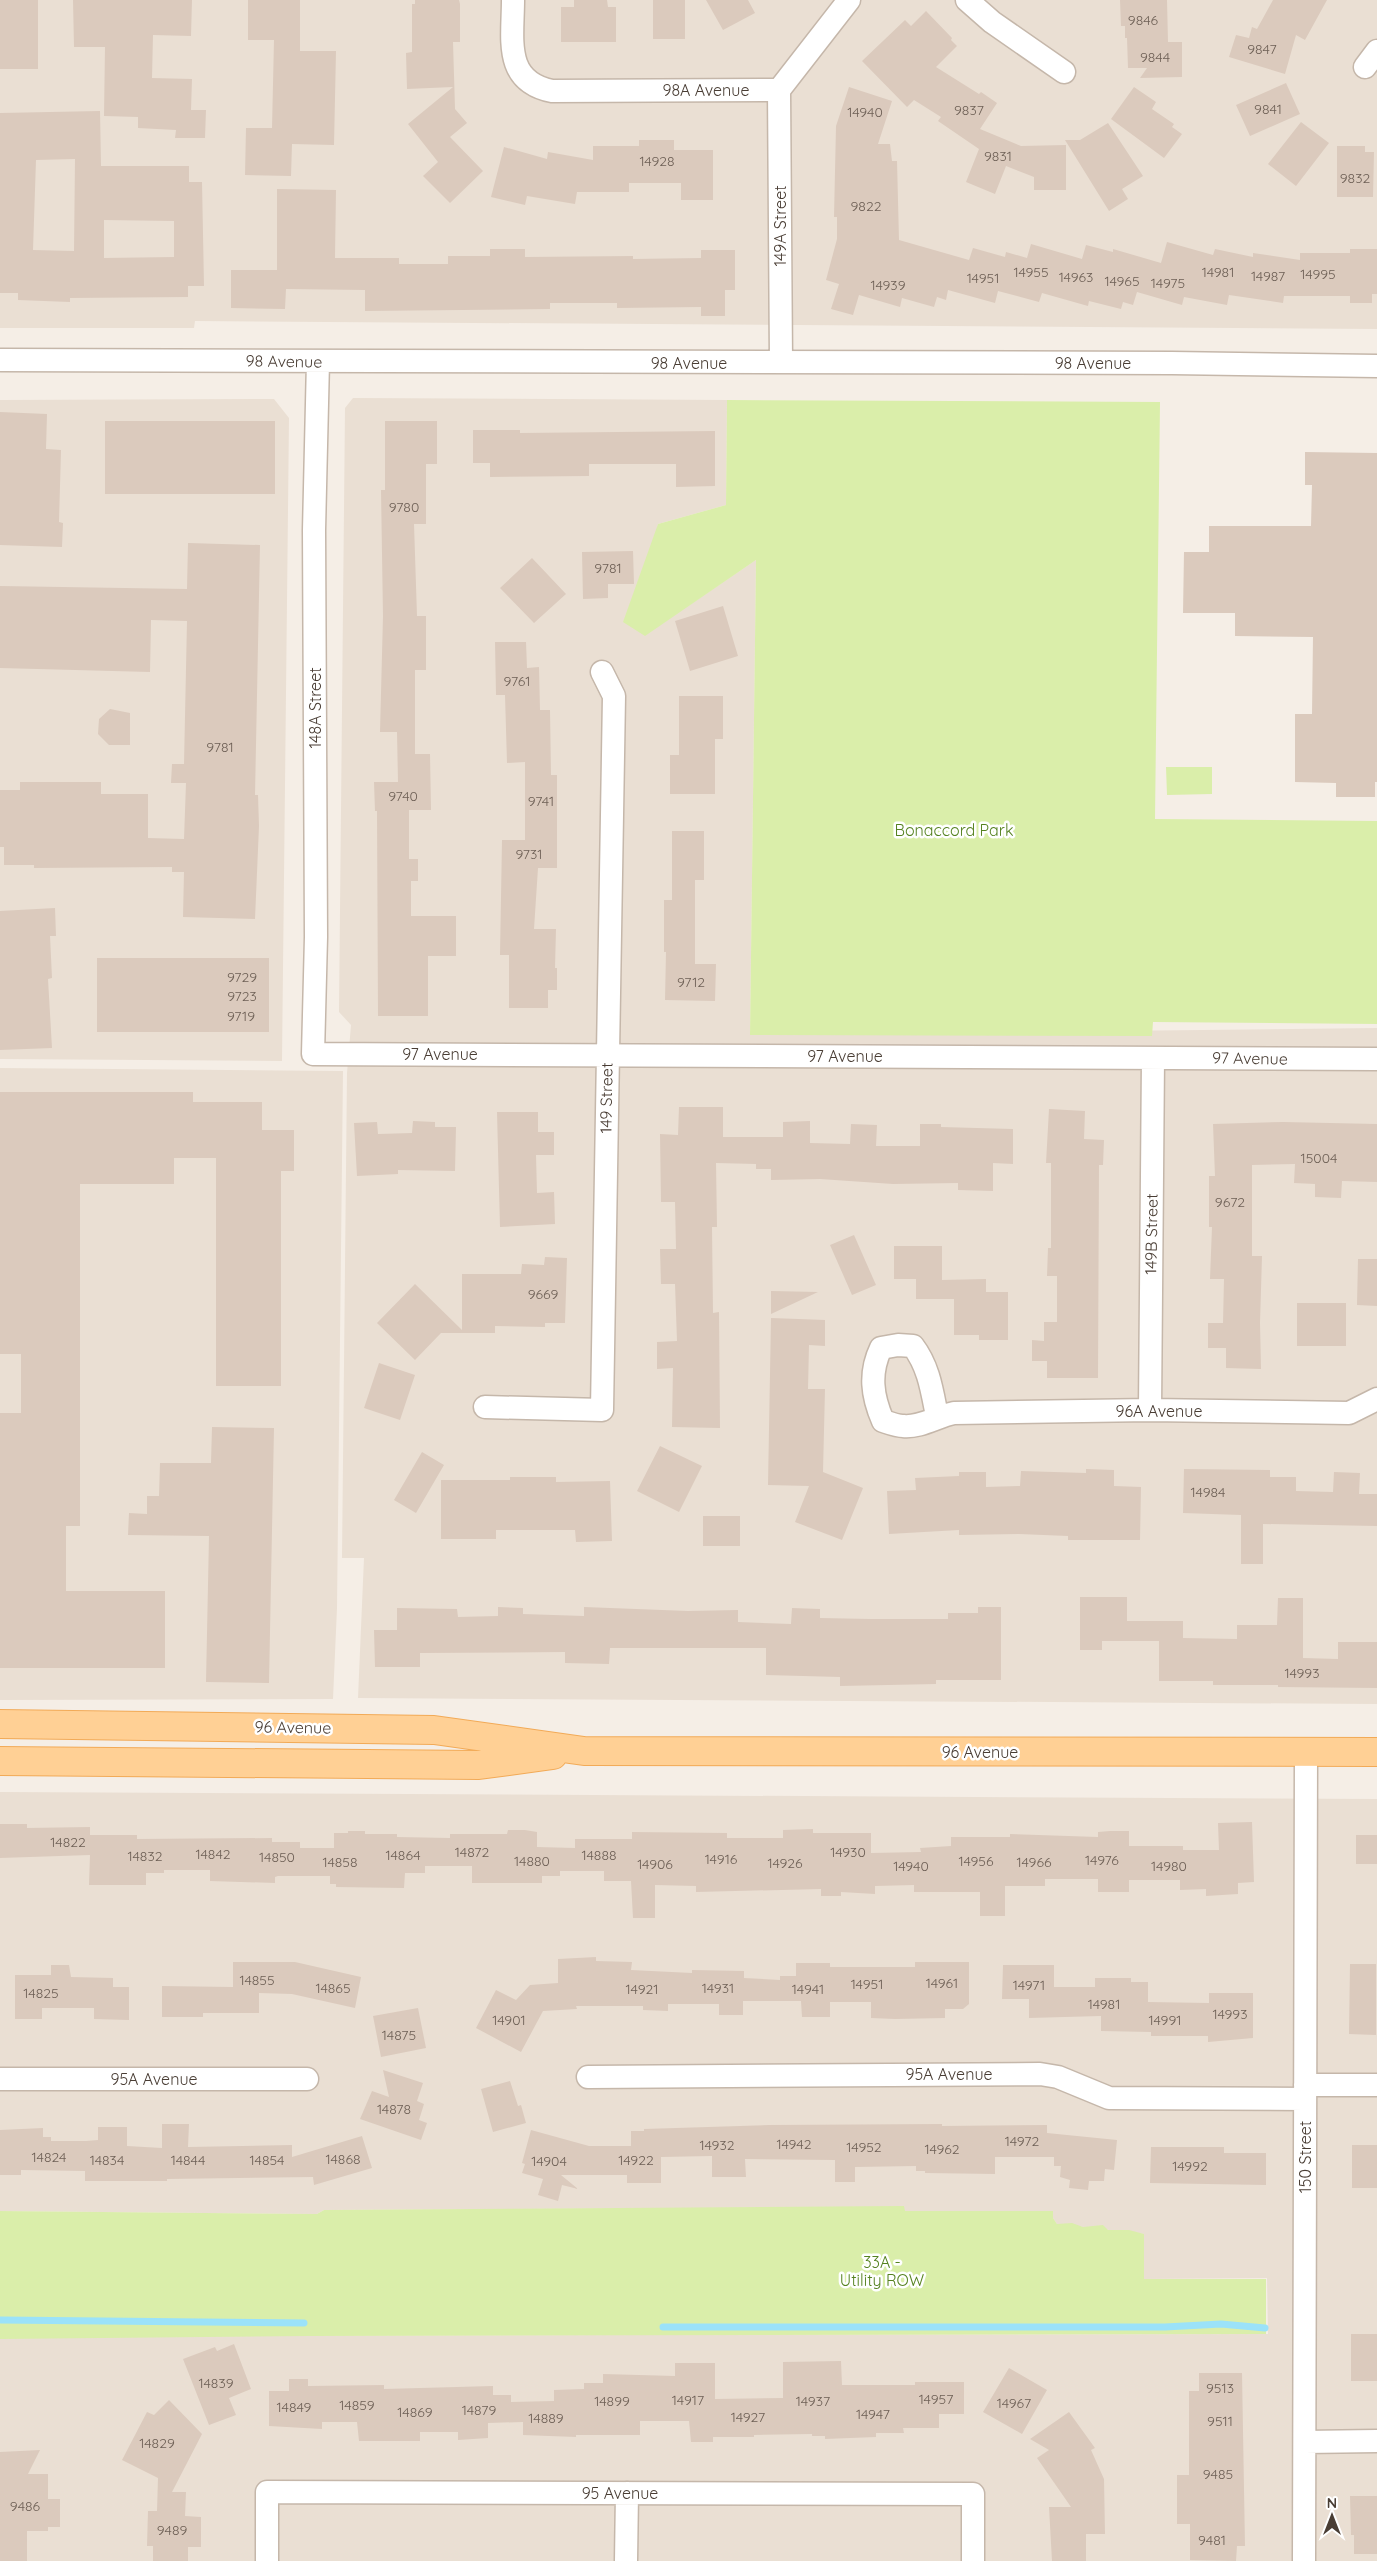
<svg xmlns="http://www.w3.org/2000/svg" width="1377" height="2561" viewBox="0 0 1377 2561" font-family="Quicksand,sans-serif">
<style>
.residential{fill:#eadfd3}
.green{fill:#daeeaa}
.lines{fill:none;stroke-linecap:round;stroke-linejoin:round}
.stream{stroke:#9be2f9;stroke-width:7}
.building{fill:#dbcabd;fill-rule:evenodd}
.minor-casing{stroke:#c5b7aa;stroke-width:25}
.major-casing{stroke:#f2aa57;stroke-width:30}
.minor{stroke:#fff;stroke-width:22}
.major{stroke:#ffd095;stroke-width:28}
.labels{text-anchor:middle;stroke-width:5;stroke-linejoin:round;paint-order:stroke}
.number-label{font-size:14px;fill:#6e6056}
.street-label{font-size:16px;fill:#493d34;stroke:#fff}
.park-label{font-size:16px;fill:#558220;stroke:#fff}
</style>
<rect width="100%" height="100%" fill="#f5eee6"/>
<path class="residential" d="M0,0H1377V329L195,321L194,328H0Z
M353,398L727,400L726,505L658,524L635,628L645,635L756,560L750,1035L1377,1028V1704L358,1698L364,1558H342L347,1073L351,1025L339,1012L345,408Z
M274,399L289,418L282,1061L0,1059V400Z
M0,1068L343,1071L337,1608L333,1699L0,1700Z
M0,1792L1377,1799V2561H0V2338L110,2336L1268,2334L1267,2278L1144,2279V2234L1057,2224L1053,2218V2211H904V2207L324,2210L317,2214L0,2211Z"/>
<path class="green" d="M727,400L1160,402L1155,819L1377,821V1024L1153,1022L1152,1036L750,1035L756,560L645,636L623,622L658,524L726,505Z
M1166,767H1212V794L1167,795Z
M904,2206L905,2211H1053V2218L1057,2224L1072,2223L1083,2227L1103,2225L1108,2230H1129L1144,2234V2279H1266V2334L310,2336L0,2339V2211L317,2214L324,2210Z"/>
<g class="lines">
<path class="stream" d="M0,2320L304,2323
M663,2327H1165L1221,2324L1265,2328"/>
</g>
<path class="building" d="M0,0H38V69H0Z
M73,0H192L191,36L153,35L152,78L192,79L191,110H206L205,138H175L176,130L138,128V117L104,116L105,47H74Z
M248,0H300V51H336L334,145L292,144L291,176L245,175L246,128H272L274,40H248Z
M415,0H459L460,4V42H453L455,109L467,123L450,137L483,171L450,203L423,176L438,162L408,124L453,87L407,89L406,53L412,52V4H415Z
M574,0H607L608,7H616V42H561V7H574Z
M653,0H685V39H653Z
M706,0H748L755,13L723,30Z
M1120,0H1167L1168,42H1182V77L1140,78L1147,68H1128L1127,38H1125V26H1121Z
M1273,0H1327L1305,40L1296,35L1285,74L1229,57L1236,35L1249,38L1252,27L1257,29Z
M926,11L952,38L951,40L957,46L936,67L979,94L981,92L997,103L980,129L1021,146L1066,145V190H1034V177L1006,166L995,194L966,182L979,149L938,121L941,117L914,100L907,107L862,61L905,20L911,26Z
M1286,83L1300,114L1250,136L1236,105Z
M849,87L892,101L878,144H890L892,161H897L899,240L969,260L973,248L1005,257L1006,252L1027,258L1031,244L1082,259L1086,245L1113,252V249L1161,263L1167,242L1213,255L1215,249L1253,257V253L1300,260V253H1350V249H1377V294H1372V303H1350V296H1284L1283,303L1229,295L1227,305L1184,297L1182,305L1137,292L1133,305L1123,302L1121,309L1089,301L1088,306L1042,293L1039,302L998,291L995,303L948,290L946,300L937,297L934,307L902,298L900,307L859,295L853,315L831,309L839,284L826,280L837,239V217H834L836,126Z
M1134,87L1156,102L1152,109L1174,124L1172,127L1182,134L1164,158L1111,119Z
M100,111L101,166H189V182H202L204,286H188V297L70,298V302L18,300V293H0V113ZM75,159L74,251L33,250L36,160ZM104,220L174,221V257L104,258Z
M1301,122L1329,143L1296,186L1268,164Z
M1108,123L1143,176L1122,189L1128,199L1109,211L1065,140H1080Z
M639,140H674V150H713V200H681V183H629V192H577L575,204L527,196L525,205L491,197L504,147L547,159L548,152L593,160V146H639Z
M1337,146H1365V152H1374L1373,197H1337Z
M277,189L336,190L335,258H399V264H448V256H490V249H525V257L633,256V259L701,258V250H735V290H725V316H701V307L617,308V303H550V309L365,311V290L286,289L285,309L231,308V270H277Z
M0,412L47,414L46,449L61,450L59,522L63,523L62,547L0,545Z
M105,421H275V494H105Z
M385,421H437V464H426V524H414L417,616H426V670H415V754H430L431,810H409V859H418V881H411V916H456V956H428V1016H378L377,811H375L374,782H398L397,732H380L383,616L381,490H385Z
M473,430H520V433L715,431V486L676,487V464H589V476L490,477V463H473Z
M1305,452L1377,453V782H1375V797H1336V783L1295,782V714H1312L1313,637L1235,636V613H1183L1184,552H1209V526H1311L1312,485H1305Z
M188,543L260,545L255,795H258L259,826L255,919L183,917L184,872H172V867L34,868V865H4V847H0V790H20V782H101V794H148V838L184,839L186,783H171L172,764H184L187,621L151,620L150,672L0,668V586L187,589Z
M633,551L634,584H608V598L583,599L582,552Z
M532,558L566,594L534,623L500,588Z
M723,606L738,656L690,671L675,621Z
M495,642H526L527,668L539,667L540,710H550L551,775H557V868H538L534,929H556L555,968H557V990H548V1008H509V955H500L502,840H525V762L507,763L505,695H496Z
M679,696H723V739H715V794H670V755H679Z
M110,709L130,713V745H109L98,734L99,719Z
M672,831H704V880H695V964H716L715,1001L665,1000L666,952H664V900H672Z
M55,908L56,936H50L52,978L48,979L52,1048L0,1050V911Z
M97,958H269V1032H97Z
M0,1092H193V1102H262V1130H294V1171H281V1386H216V1158H174V1184H80V1526H66V1591H165V1668H0V1413H21V1354H0Z
M679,1107H723V1137H783V1122L810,1121V1143L850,1144L851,1124L877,1125L876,1146H920V1124H941V1127L1013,1129V1164L993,1163V1191L958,1190V1183L893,1184L820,1179L771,1180V1169H756V1164L716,1163L717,1227H712L713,1313L719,1312L720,1428L672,1427L673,1368L657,1369V1342L677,1341L675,1284H661L660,1249H676L675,1202H661L660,1134L678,1135Z
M1049,1109L1085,1111L1084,1139L1104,1140L1103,1165H1099L1098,1378H1047V1361H1032V1340L1044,1341V1322H1057V1276H1047L1048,1248H1051V1163H1046Z
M497,1112H538V1132H554V1155H536L537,1193L554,1192L555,1224L500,1227Z
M413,1121L435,1122V1127H456L455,1171L398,1170V1174L357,1176L354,1123L377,1122L378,1134L412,1133Z
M1283,1122L1377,1124V1182L1342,1181L1341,1198L1315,1197V1184L1294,1183L1295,1164L1252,1165V1256H1262L1260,1323L1261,1369L1226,1368V1348H1208V1323H1223L1224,1279H1210L1212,1227H1209V1176H1215L1213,1124Z
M854,1235L876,1285L852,1295L830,1245Z
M894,1246H942V1280L986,1279V1292H1008V1340H979V1335H954V1299H916V1279H894Z
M545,1257L567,1258L565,1323H545V1327L495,1326V1333H441L415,1360L377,1323L415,1284L462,1330V1274H521L522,1264L544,1265Z
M1358,1259H1377V1306L1357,1305Z
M771,1291L818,1292L771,1314Z
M1297,1303H1346V1346H1297Z
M771,1318L825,1320V1346L809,1345L808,1389H825L823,1472L863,1488L842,1540L795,1522L809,1486L768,1485Z
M379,1363L415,1375L400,1420L364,1408Z
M212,1427L274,1428L269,1683L206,1682L209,1536L128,1535L129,1513L147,1514V1496H159L160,1463H211Z
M660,1446L702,1466L679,1512L637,1491Z
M422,1452L444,1465L416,1513L394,1500Z
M1086,1469L1114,1470V1486L1141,1487L1140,1540H1068V1536L1019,1534L959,1535V1530L889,1534L887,1491L916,1490L915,1478L959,1476V1472H986V1487L1020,1486L1021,1471L1086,1473Z
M1184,1469L1270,1470V1477H1296V1491L1333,1492L1334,1472L1360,1473L1359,1494H1377V1526L1263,1524V1564H1241V1515L1183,1513Z
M510,1477H556V1482L610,1481L612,1541L576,1542L575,1530H496V1539H441V1480H510Z
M703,1516H740V1546H703Z
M1080,1597H1127V1621H1183V1638L1237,1639V1625H1277L1278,1598H1303V1658L1338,1659V1642H1377V1688L1278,1687V1685H1213V1681H1159V1641H1102V1650H1080Z
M498,1607L523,1608V1614L584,1616V1607L688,1611L738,1610V1622L791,1624L792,1608L820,1609V1618L871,1619H948V1613H978V1607H1001V1680H936V1684L840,1686V1677L766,1675V1648H610L609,1664L565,1663V1652L420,1653V1667H375L374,1630H397V1608L457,1609L458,1617L498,1616Z
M1252,1822L1254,1882L1238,1883V1894L1206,1896V1889L1180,1890V1880H1129V1892H1098V1879H1045V1886H1005V1916H980V1892H914V1885L875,1886V1894L841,1892V1896H821V1889L696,1892V1886L655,1885V1918H633L631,1881H604V1871H560V1876H542V1883H472V1866H425V1873H405L404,1888L336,1887V1884H330V1876H278L275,1877V1883L210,1881V1870H164V1873H146V1885H89L90,1855L0,1858V1824H27V1828L90,1827V1835H137V1839L272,1838V1842H300V1848H334V1833H348V1831H365V1834H397V1837L450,1838V1834H507L508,1830H525L537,1832V1847L575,1848V1839H632V1832L727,1833V1838H783V1830L813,1829V1833H871V1853L921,1852L920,1848L951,1846V1837H1010V1834L1098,1837V1832L1110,1831H1129V1846H1183V1850H1219L1218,1823Z
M1356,1835H1377V1864H1356Z
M596,1957V1961L632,1962L631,1970L692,1973V1970L744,1971V1978L780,1980V1976H796V1963H830V1967H915V1962H969V2004L963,2009H945V2018L895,2019L871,2018V2002H830V2017H802L801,2001H743V2015H719V2004H668V2011L643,2010V2006H576L577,2009L543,2011L521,2052L476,2028L496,1990L516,2000L530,1985L558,1983V1959Z
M233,1962H295L361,1977L355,2008L292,1994L259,1993V2013H203V2017H162V1986L233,1987Z
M1350,1964H1376V2035L1349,2034Z
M51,1965H69L71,1977L113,1978V1987H129V2020L94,2019V2008H42V2019H15V1975H51Z
M1003,1965H1054V1987H1095V1978H1131V1982H1148V2002L1209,2003V1993H1253V2038L1208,2042V2036H1151V2032L1101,2031V2016L1029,2018V1999H1002Z
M418,2008L426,2048L381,2057L373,2016Z
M383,2070L423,2083L417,2101L424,2104L419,2120L427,2123L421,2140L360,2119L372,2091L389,2097Z
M510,2081L518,2106L521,2105L526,2123L493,2132L481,2089Z
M162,2124H189L188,2147L292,2145V2157L362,2136L372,2168L314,2185L313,2177L167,2179V2181H85V2171L21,2170V2175H0V2130L43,2128V2137H51V2141H86L98,2140V2127H127V2146L162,2148Z
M942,2124V2126L1047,2125V2133L1117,2140L1114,2170L1105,2169L1104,2181H1089L1088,2190L1069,2188L1070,2180L1060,2177L1061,2166H1054V2157H995V2174L925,2173V2171H916V2166L855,2167V2182H835V2160L745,2159L746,2177H712V2156L661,2157V2183H627V2175H561L578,2189L562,2185L558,2201L538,2195L543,2179L522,2173L525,2164L522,2163L531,2130L589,2146H631V2131H644V2129L769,2125Z
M1352,2145H1377V2188H1352Z
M1151,2147H1224V2153H1266V2185L1150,2183Z
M1351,2334H1377V2381H1351Z
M234,2344L251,2389L229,2398L236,2415L209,2425L183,2359L215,2347L217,2351Z
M841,2361L842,2385H915V2382H964V2414H939V2428H903L904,2433H876V2437L825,2439V2436H812V2434L754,2435V2437H713V2442H691L689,2421H640V2435H576V2437L523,2435V2422L488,2423V2438L458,2440V2432H420V2441H359L357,2422H322V2429L269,2426V2391H289V2379H308V2386L384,2385V2389L493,2386V2395H511V2402L554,2401V2390L584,2389V2383H603V2374L675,2376V2363H715V2399L783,2398V2362Z
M1009,2368L1047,2390L1022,2434L983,2412Z
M1199,2373H1242L1245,2546H1237L1236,2561L1190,2560V2524H1177V2475H1189V2391H1199Z
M169,2400L202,2434L172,2492H186L185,2516L201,2517V2547H188V2561H153V2546H147L148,2511H157L158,2478L122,2460L147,2412L154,2415Z
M1069,2412L1095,2448L1091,2450L1104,2479L1105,2534H1086V2561H1052L1049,2507H1071L1037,2458L1049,2450L1030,2439Z
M40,2450L28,2474H48V2499H60V2527H48V2531H27V2561H0V2452Z
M1350,2496H1377V2554H1354V2535H1351Z"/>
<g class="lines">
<defs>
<path id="minor" d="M513,0C513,39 503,81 552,91L779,90
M967,0L992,22L1064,72
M1365,67L1377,51
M779,90L781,361
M779,90L849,0
M0,360L1172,363L1377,366
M318,361L314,530L316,937L313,1054L1377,1059
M485,1407L602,1410L614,696L602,672
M1150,1410L1153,1058
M937,1416C932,1391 929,1367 913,1346L898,1345L881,1348C869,1373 872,1396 883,1421C889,1423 897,1426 903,1426C920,1428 938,1416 954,1413L1150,1410L1349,1413L1377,1399
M588,2077L1040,2074L1058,2077L1109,2098L1305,2099
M0,2079H307
M1305,2085H1377
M1305,2442L1377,2441
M267,2561V2492L973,2494V2561
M626,2561L627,2493
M1304,2561L1306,1753"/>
<path id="major" d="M0,1724L434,1730L584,1751L1377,1752
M0,1761L479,1765L553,1755"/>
</defs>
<use href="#minor" class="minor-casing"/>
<use href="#major" class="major-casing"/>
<use href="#minor" class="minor"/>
<use href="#major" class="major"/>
</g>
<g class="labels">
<g class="number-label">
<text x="1143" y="25">9846</text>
<text x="1262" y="54">9847</text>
<text x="1155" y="62">9844</text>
<text x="1268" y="114">9841</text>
<text x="969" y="115">9837</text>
<text x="865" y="117">14940</text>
<text x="998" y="161">9831</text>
<text x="657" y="166">14928</text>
<text x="1355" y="183">9832</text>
<text x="866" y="211">9822</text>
<text x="1031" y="277">14955</text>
<text x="1218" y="277">14981</text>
<text x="1318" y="279">14995</text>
<text x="1268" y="281">14987</text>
<text x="1076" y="282">14963</text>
<text x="983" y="283">14951</text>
<text x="1122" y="286">14965</text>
<text x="1168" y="288">14975</text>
<text x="888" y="290">14939</text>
<text x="404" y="512">9780</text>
<text x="608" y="573">9781</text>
<text x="517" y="686">9761</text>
<text x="220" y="752">9781</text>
<text x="403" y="801">9740</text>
<text x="541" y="806">9741</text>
<text x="529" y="859">9731</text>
<text x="242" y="982">9729</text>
<text x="691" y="987">9712</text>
<text x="242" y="1001">9723</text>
<text x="241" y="1021">9719</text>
<text x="1319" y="1163">15004</text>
<text x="1230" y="1207">9672</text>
<text x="543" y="1299">9669</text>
<text x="1208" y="1497">14984</text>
<text x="1302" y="1678">14993</text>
<text x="68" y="1847">14822</text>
<text x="472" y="1857">14872</text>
<text x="848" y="1857">14930</text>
<text x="213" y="1859">14842</text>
<text x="403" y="1860">14864</text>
<text x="599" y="1860">14888</text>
<text x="145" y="1861">14832</text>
<text x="277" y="1862">14850</text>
<text x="721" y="1864">14916</text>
<text x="1102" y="1865">14976</text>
<text x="532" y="1866">14880</text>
<text x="976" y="1866">14956</text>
<text x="340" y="1867">14858</text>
<text x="1034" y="1867">14966</text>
<text x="785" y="1868">14926</text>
<text x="655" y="1869">14906</text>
<text x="911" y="1871">14940</text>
<text x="1169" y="1871">14980</text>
<text x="257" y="1985">14855</text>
<text x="942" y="1988">14961</text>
<text x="867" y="1989">14951</text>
<text x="1029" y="1990">14971</text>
<text x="333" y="1993">14865</text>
<text x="718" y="1993">14931</text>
<text x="642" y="1994">14921</text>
<text x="808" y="1994">14941</text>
<text x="41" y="1998">14825</text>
<text x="1104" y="2009">14981</text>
<text x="1230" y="2019">14993</text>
<text x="509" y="2025">14901</text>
<text x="1165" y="2025">14991</text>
<text x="399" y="2040">14875</text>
<text x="394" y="2114">14878</text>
<text x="1022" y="2146">14972</text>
<text x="794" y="2149">14942</text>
<text x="717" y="2150">14932</text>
<text x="864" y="2152">14952</text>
<text x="942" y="2154">14962</text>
<text x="49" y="2162">14824</text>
<text x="343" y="2164">14868</text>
<text x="107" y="2165">14834</text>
<text x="188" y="2165">14844</text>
<text x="267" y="2165">14854</text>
<text x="636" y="2165">14922</text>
<text x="549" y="2166">14904</text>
<text x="1190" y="2171">14992</text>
<text x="216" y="2388">14839</text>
<text x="1220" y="2393">9513</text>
<text x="936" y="2404">14957</text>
<text x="688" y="2405">14917</text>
<text x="612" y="2406">14899</text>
<text x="813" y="2406">14937</text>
<text x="1014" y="2408">14967</text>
<text x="357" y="2410">14859</text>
<text x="294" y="2412">14849</text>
<text x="479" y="2415">14879</text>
<text x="415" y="2417">14869</text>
<text x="873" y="2419">14947</text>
<text x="748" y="2422">14927</text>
<text x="546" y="2423">14889</text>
<text x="1220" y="2426">9511</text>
<text x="157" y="2448">14829</text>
<text x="1218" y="2479">9485</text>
<text x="25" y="2511">9486</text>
<text x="172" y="2535">9489</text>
<text x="1212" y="2545">9481</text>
</g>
<g class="street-label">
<text x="706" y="96">98A Avenue</text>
<text transform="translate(780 226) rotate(-90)" y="6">149A Street</text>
<text transform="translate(284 361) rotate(1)" y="6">98 Avenue</text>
<text x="689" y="369">98 Avenue</text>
<text x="1093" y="369">98 Avenue</text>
<text transform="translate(315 708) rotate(-90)" y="6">148A Street</text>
<text x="440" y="1060">97 Avenue</text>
<text x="845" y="1062">97 Avenue</text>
<text transform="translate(1250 1058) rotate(1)" y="6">97 Avenue</text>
<text transform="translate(606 1098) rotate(-89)" y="6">149 Street</text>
<text transform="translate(1151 1234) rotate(-89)" y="6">149B Street</text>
<text x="1159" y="1417">96A Avenue</text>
<text transform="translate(293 1727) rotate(1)" y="6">96 Avenue</text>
<text x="980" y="1758">96 Avenue</text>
<text x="949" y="2080">95A Avenue</text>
<text x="154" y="2085">95A Avenue</text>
<text transform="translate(1305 2157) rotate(-90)" y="6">150 Street</text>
<text x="620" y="2499">95 Avenue</text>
</g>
<g class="park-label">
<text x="954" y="836">Bonaccord Park</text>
<text x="882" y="2268">33A -<tspan x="882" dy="18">Utility ROW</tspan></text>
</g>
</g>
<g transform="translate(1332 2516)" stroke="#ffffff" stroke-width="4" paint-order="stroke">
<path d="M0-4L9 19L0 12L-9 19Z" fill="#493d34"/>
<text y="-8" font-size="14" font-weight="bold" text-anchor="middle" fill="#493d34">N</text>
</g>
</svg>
